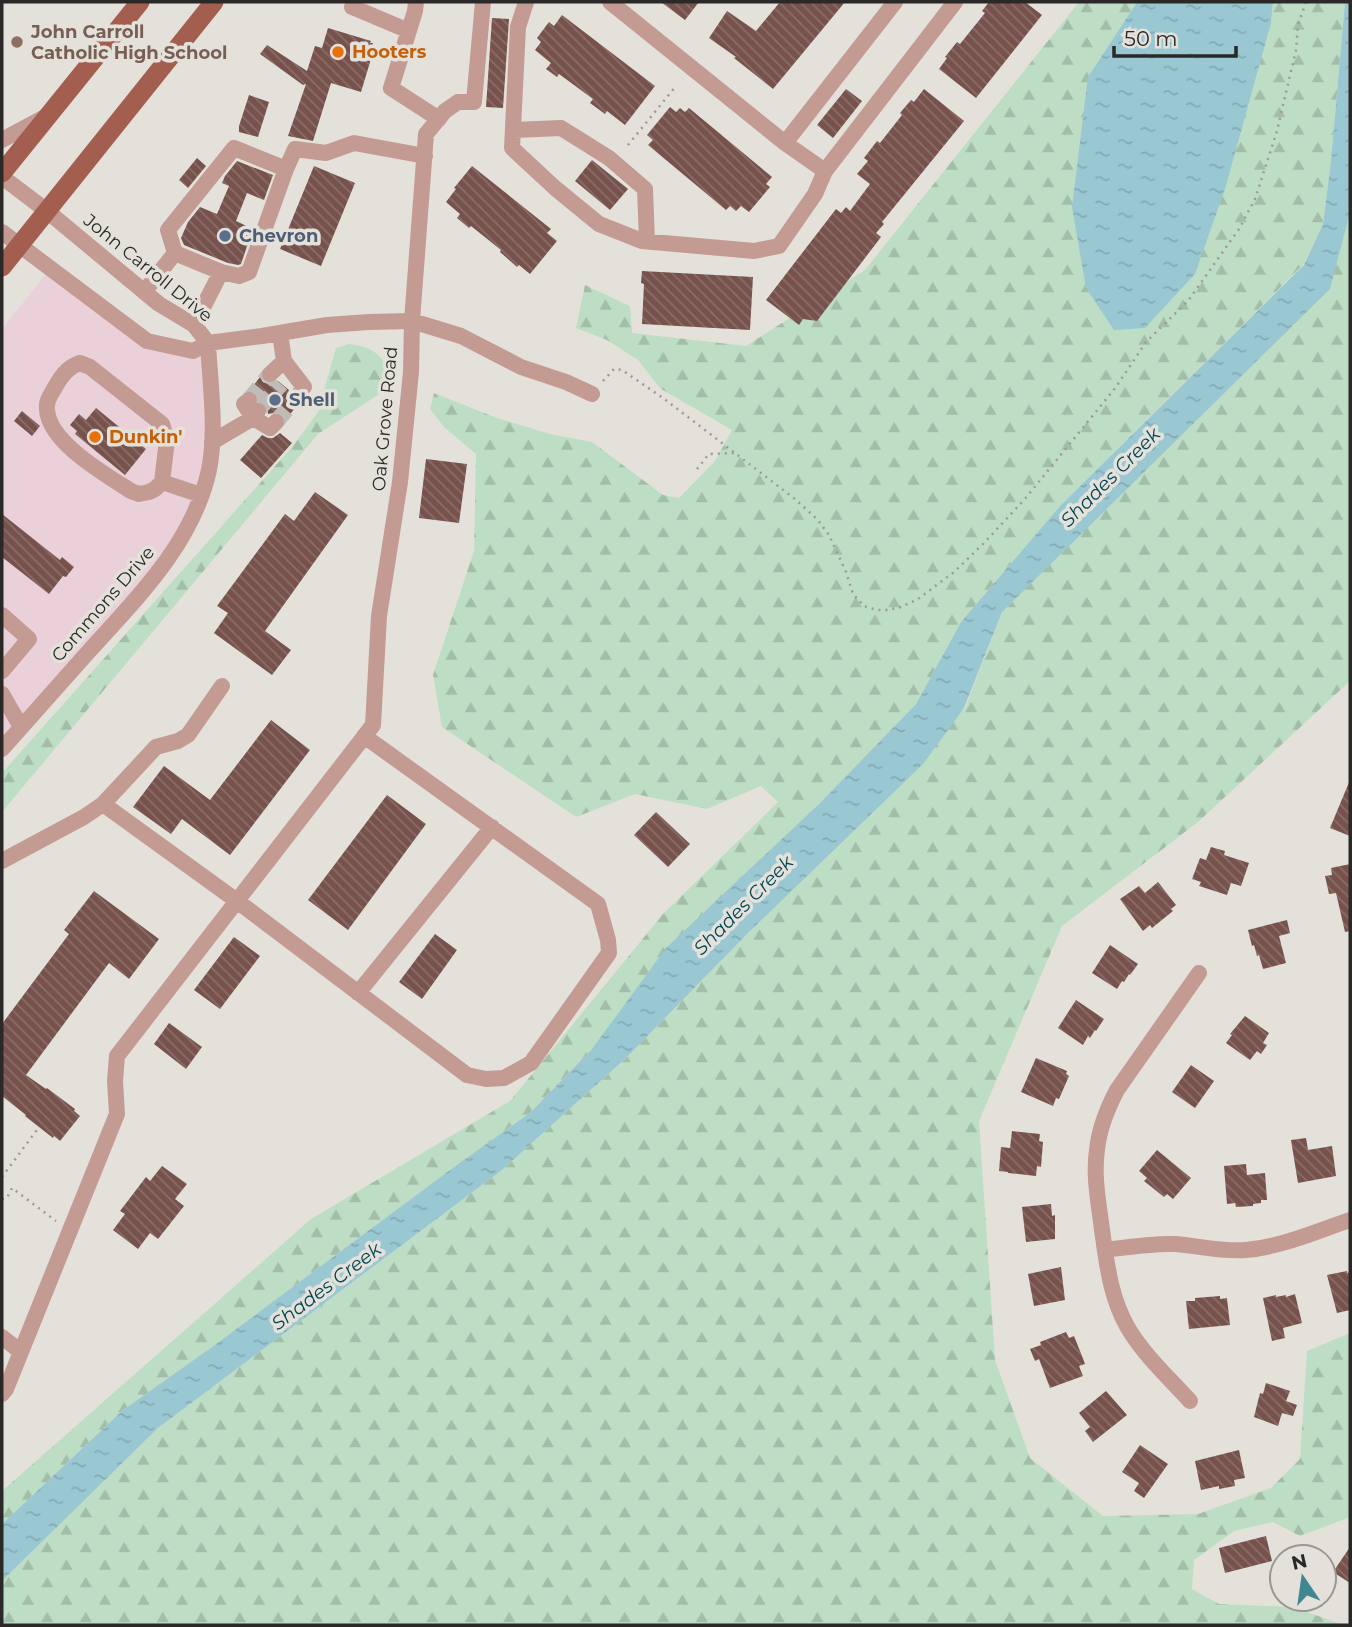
<svg xmlns="http://www.w3.org/2000/svg" width="1352" height="1627" viewBox="0 0 1352 1627" font-family="Montserrat,sans-serif">
<style>
.commercial{fill:#e9d0d9}
.forest{fill:url(#forest-firs)}
.water{fill:url(#water-ripples)}
.building{fill:url(#building-back-hatch)}
.lines{fill:none;stroke-linecap:round;stroke-linejoin:round}
.minor-tunnel{stroke:#bfbcb7;stroke-width:16;stroke-dasharray:16 8;stroke-linecap:butt}
.path{stroke:#9c9a95;stroke-width:2.5;stroke-dasharray:2 5;stroke-linecap:butt}
.minor{stroke:#c39b92;stroke-width:16}
.major{stroke:#a45e4f;stroke-width:19}
.education-dot{fill:#8d6e63;stroke:#e4e1db;stroke-width:2.5}
.food-dot{fill:#e8710a;stroke:#e4e1db;stroke-width:2.5}
.service-dot{fill:#5c6f8a;stroke:#e4e1db;stroke-width:2.5}
.labels{text-anchor:middle;stroke-width:7;stroke-linejoin:round;paint-order:stroke}
.education-label{font-size:18px;font-weight:bold;fill:#785e54;stroke:#e4e1db;text-anchor:start}
.food-label{font-size:18px;font-weight:bold;fill:#c56008;stroke:#e4e1db;text-anchor:start}
.service-label{font-size:18px;font-weight:bold;fill:#4e5e75;stroke:#e4e1db;text-anchor:start}
.street-label{font-size:18px;fill:#2a2927;stroke:#e4e1db}
.water-label{font-size:19px;font-style:italic;fill:#004652;stroke:#e4e1db}
</style>
<defs>
<pattern id="forest-firs" width="22" height="20" patternUnits="userSpaceOnUse" patternTransform="scale(1.75)"><rect width="22" height="20" fill="#bddec4"/><path d="M5 1l3.5 6h-7zM16 11l3.5 6h-7z" fill="#a3bea8"/></pattern>
<pattern id="water-ripples" width="26" height="14" patternUnits="userSpaceOnUse" patternTransform="scale(1.75)"><rect width="26" height="14" fill="#99c7d2"/><path d="M2 4q2-2 4 0t4 0M15 11q2-2 4 0t4 0" fill="none" stroke="#84abb4"/></pattern>
<pattern id="building-back-hatch" width="6" height="6" patternUnits="userSpaceOnUse" patternTransform="scale(1.75)"><rect width="6" height="6" fill="#77524c"/><path d="M-1 5l2 2M0 0l6 6M5-1l2 2" fill="none" stroke="#896d68"/></pattern>
</defs>
<rect width="100%" height="100%" fill="#e4e1db"/>
<path class="commercial" d="M50,269L147,341L193,351L208,343L213,435L189,524L2,749V329Z"/>
<path class="forest" d="M1079,2H1137L1088,77L1271,23L1273,2H1345L1331,161L1323,224L1304,264L1060,506L961,622L916,704L819,804L592,1049L531,1112L454,1167L212,1347L123,1410L2,1524V1491L311,1219L510,1101L663,914L778,802L761,786L707,809L635,794L576,817L442,727L433,675L474,551L476,454L445,428L430,409L434,393L497,418L550,434L592,442L663,495L679,498L715,461L732,430L661,389L638,360L607,340L576,328L585,285L630,306L632,333L746,346L865,270Z
M1350,203V681L1198,822L1062,926L979,1121L995,1360L1030,1458L1103,1516L1198,1514L1271,1488L1300,1459L1307,1351L1350,1333V1517L1300,1536L1273,1522L1234,1531L1194,1560L1192,1589L1219,1604L1292,1607L1344,1625H2V1581L158,1428L502,1170L626,1058L747,934L965,708L1002,612L1091,523L1349,216Z
M349,344C371,347 375,350 389,368L387,389L318,434L2,812V773L293,446L318,412L336,348Z"/>
<path class="water" d="M1137,2H1273L1271,23L1225,189L1195,274L1145,328L1114,330L1086,288L1072,207L1088,77Z
M1345,2H1350V203L1349,216L1330,289L1002,612L964,708L923,764L747,934L626,1058L502,1170L158,1428L2,1581V1524L123,1410L212,1347L454,1167L531,1112L592,1049L666,948L819,804L916,704L961,622L1060,506L1304,265L1323,224L1331,161Z"/>
<path class="building" d="M661,2H699L685,20Z
M780,2H845L773,89L734,58L736,57L709,38L727,11L756,31Z
M989,2H1025L1042,15L976,98L939,69L947,58L945,57L957,42L960,44L985,13L982,11Z
M562,15L655,86L625,125L607,111L605,114L590,103L593,99L559,74L557,77L546,69L551,63L535,50L541,42L537,38L549,22L554,26Z
M492,18L509,19L503,108L486,107Z
M328,28L371,41L370,43H373L368,58L371,59L361,92L331,83L313,141L288,136L306,84L303,85L260,54L267,45L307,71L315,46L322,48Z
M846,89L862,101L833,138L817,125Z
M924,89L964,121L882,222L884,224L876,233L881,237L817,321L803,319L799,325L766,300L836,209L841,213L846,207L850,211L870,184L857,174L868,161L864,158L877,141L880,143L902,115L900,113L911,100L914,102Z
M249,95L269,102L258,137L239,132V126Z
M670,107L676,112L680,108L685,112L689,108L772,177L766,184L770,187L749,212L741,206L736,211L730,206L726,210L648,145L653,140L647,135Z
M197,158L206,166L188,188L179,180Z
M592,160L628,189L610,210L575,181Z
M237,161L273,175L264,200L247,193L236,221L253,229L241,264L238,265L228,263L184,245L181,238L188,222L200,207L217,214L229,186L222,183L225,176Z
M314,166L355,183L321,266L280,249Z
M472,166L551,229L547,233L557,241L530,274L519,265L517,267L500,252L501,250L471,226L469,228L457,218L460,214L446,202L456,189L454,188Z
M642,271L753,277L750,330L642,324L644,284L641,283Z
M260,377L263,382L268,384H273L278,381L289,390L287,395V401L290,405L296,407L286,419L283,414L278,412L268,414L267,406L259,401L257,393L250,390Z
M96,408L146,449L125,475L75,434L77,431L70,425L79,414L86,420Z
M22,411L40,426L32,436L14,421Z
M280,433L292,443L261,478L240,460L262,435L268,438H273Z
M426,459L467,464L459,523L419,518Z
M315,492L348,515L265,631L291,650L272,675L214,633L228,613L217,606L285,514L294,521Z
M2,514L60,560L62,557L74,567L66,577L63,576L49,594L2,557Z
M271,720L310,750L230,855L182,819L171,834L133,807L164,766L210,800Z
M1350,780V836L1330,828Z
M387,795L426,824L348,930L308,900Z
M656,812L690,844L668,867L634,835Z
M1211,847L1225,851L1224,855L1249,863L1241,886L1231,883L1227,895L1199,886L1201,882L1192,879L1200,858L1206,860Z
M1350,864V931L1345,932L1336,893L1329,894L1325,876L1332,875L1331,868Z
M1158,882L1176,905L1171,909L1173,911L1152,928L1150,925L1143,931L1120,899L1139,886L1145,893Z
M94,891L159,939L129,979L109,963L26,1075L46,1089L47,1088L75,1109L74,1111L80,1116L60,1141L54,1136L53,1138L25,1116L26,1115L2,1096V1024L69,934L64,930Z
M1287,920L1290,933L1279,936L1286,963L1263,969L1259,955L1257,956L1254,945L1252,946L1248,930Z
M435,934L457,950L422,999L399,982Z
M234,937L260,956L220,1009L194,990Z
M1110,945L1138,964L1130,975L1129,974L1124,982L1122,981L1117,989L1092,973Z
M1076,1000L1104,1019L1096,1031L1095,1030L1090,1038L1088,1036L1083,1045L1058,1028Z
M1245,1016L1269,1033L1263,1043L1267,1045L1261,1054L1257,1051L1250,1060L1226,1043L1232,1035L1230,1034Z
M169,1023L202,1047L186,1069L154,1044Z
M1036,1058L1067,1071L1066,1074L1069,1076L1059,1099L1056,1098L1053,1106L1021,1092Z
M1191,1065L1214,1081L1195,1108L1172,1092Z
M1012,1131L1040,1134L1039,1141L1043,1142L1041,1167L1037,1166L1036,1176L1008,1173V1172L999,1171L1001,1147L1010,1148Z
M1306,1138L1308,1150L1332,1146L1336,1176L1298,1183L1291,1140Z
M1157,1150L1191,1178L1173,1199L1167,1194L1164,1197L1144,1181L1147,1178L1139,1171Z
M1246,1164L1247,1175L1265,1173L1267,1200H1261V1203L1253,1204V1206L1236,1207L1235,1203L1227,1204L1224,1166Z
M162,1166L187,1184L175,1199L184,1206L158,1239L150,1233L138,1249L113,1230L125,1214L120,1211L146,1177L150,1181Z
M1051,1204L1052,1216L1055,1215V1239L1026,1242L1022,1207Z
M1061,1267L1065,1300L1034,1306L1028,1274Z
M1347,1271V1273L1350,1272V1310L1337,1313L1327,1275Z
M1295,1294L1302,1323L1283,1328L1285,1338L1272,1341L1263,1298L1276,1295V1297L1286,1295V1297Z
M1220,1296V1299L1227,1298L1230,1325L1189,1329L1186,1301H1195V1298Z
M1066,1332L1069,1338L1074,1336L1082,1356L1085,1364L1079,1366L1083,1376L1050,1388L1039,1359L1035,1361L1030,1349L1041,1345L1040,1342Z
M1266,1383L1290,1391L1286,1401L1297,1405L1293,1416L1282,1413L1278,1426L1254,1417L1260,1393L1263,1394Z
M1106,1391L1127,1415L1093,1442L1085,1431L1090,1427L1079,1413Z
M1140,1445L1168,1464L1144,1498L1134,1491L1139,1483L1122,1472Z
M1239,1450L1245,1478L1234,1480L1235,1486L1219,1489V1486L1201,1490L1195,1461Z
M1266,1536L1272,1561L1225,1573L1219,1548Z
M1350,1547V1583L1333,1572Z"/>
<g class="lines">
<path class="minor-tunnel" d="M249,400L270,374
M260,408L281,384
M276,422L297,397"/>
<path class="path" d="M628,145L676,86
M603,381L614,369L622,370L663,398L795,499L817,519L829,535L846,572L853,594L864,606L877,610H888L901,607L918,599L954,572L984,543L1024,500L1116,387L1146,342L1188,301L1239,229L1255,199L1277,131L1296,50L1298,25L1306,2
M697,469L709,454L735,453
M2,1177L39,1127
M2,1199L7,1198L12,1188L56,1221"/>
<path class="minor" d="M356,2L352,7L409,31
M416,2L415,11L391,88L439,119
M526,2L518,27L512,148L555,188L599,224L642,241L754,251L779,246L815,194L825,171L785,143L610,2
M514,130L561,128L609,158L645,189L647,241
M2,140L43,118
M785,143L895,2
M825,171L955,2
M2,177L47,211L159,304L194,325L208,343
M2,232L147,341L193,351L208,343L262,336L327,325L369,322L412,321L461,336L521,367L566,382L592,394
M175,253L221,272
M144,292L175,253L168,230L234,148L286,169L295,149L326,153L354,143L425,156
M194,325L221,272L239,276L249,272L286,169
M284,361L304,387L297,397
M80,363L90,367L162,424L167,440L162,482L155,489L149,492L139,494L131,491C106,475 48,442 47,409C46,401 50,396 54,389C60,378 67,367 80,363Z
M270,374L284,361L280,333
M258,411L253,418L270,428L276,422
M212,442L253,418L244,404L249,400
M162,482L201,495
M2,615L29,639L2,671
M2,694L21,727
M2,749C31,716 61,683 90,650C138,597 193,543 209,470C217,429 210,384 208,343
M103,804L156,747L178,741L188,735L222,686
M2,861L84,817L103,804L237,901L467,1075L486,1079L504,1078L531,1063L609,953L608,940L598,904L364,736
M358,993L492,827
M1105,1250C1128,1247 1152,1243 1176,1244C1199,1246 1222,1252 1246,1250C1281,1247 1317,1231 1350,1220
M2,1337L21,1352
M2,1394L6,1389L117,1114L115,1081L117,1056L373,725L379,616L400,482L411,372L412,321L426,134L445,111L458,102H474L483,2
M1190,1401C1169,1378 1144,1355 1128,1328C1110,1297 1107,1264 1102,1230C1099,1204 1093,1177 1097,1150C1099,1129 1107,1109 1117,1090L1199,973"/>
<path class="major" d="M2,173L140,2
M2,267L214,2"/>
</g>
<circle class="education-dot" cx="17" cy="42" r="7"/>
<g class="food-dot">
<circle cx="338" cy="52" r="7"/>
<circle cx="95" cy="437" r="7"/>
</g>
<g class="service-dot">
<circle cx="225" cy="236" r="7"/>
<circle cx="275" cy="400" r="7"/>
</g>
<g class="labels">
<g class="education-label">
<text x="31" y="38">John Carroll<tspan x="31" dy="21">Catholic High School</tspan></text>
</g>
<g class="food-label">
<text x="352" y="58">Hooters</text>
<text x="109" y="443">Dunkin'</text>
</g>
<g class="service-label">
<text x="239" y="242">Chevron</text>
<text x="289" y="406">Shell</text>
</g>
<g class="street-label">
<text transform="translate(148 268) rotate(39)" y="6">John Carroll Drive</text>
<text transform="translate(385 419) rotate(-85)" y="6">Oak Grove Road</text>
<text transform="translate(103 604) rotate(-49)" y="6">Commons Drive</text>
</g>
<g class="water-label">
<text transform="translate(1110 477) rotate(-45)" y="7">Shades Creek</text>
<text transform="translate(743 905) rotate(-45)" y="7">Shades Creek</text>
<text transform="translate(326 1286) rotate(-37)" y="7">Shades Creek</text>
</g>
</g>
<rect width="1352" height="1627" fill="none" stroke="#2a2927" stroke-width="7"/>
<g transform="translate(1303 1578) rotate(347)"><circle r="33" fill="#e4e1db" stroke="#9a9793" stroke-width="2"/>
<path d="M0-5L12 26L0 18L-12 26Z" fill="#418693"/>
<text y="-10" font-size="19" font-weight="bold" text-anchor="middle" fill="#2a2927">N</text>
</g>
<path d="M1114 46v10h122v-10" fill="none" stroke="#2a2927" stroke-width="3.5"/>
<text x="1124" y="46" font-size="21" fill="#2a2927" stroke="#e4e1db" stroke-width="5" paint-order="stroke">50 m</text>
</svg>
